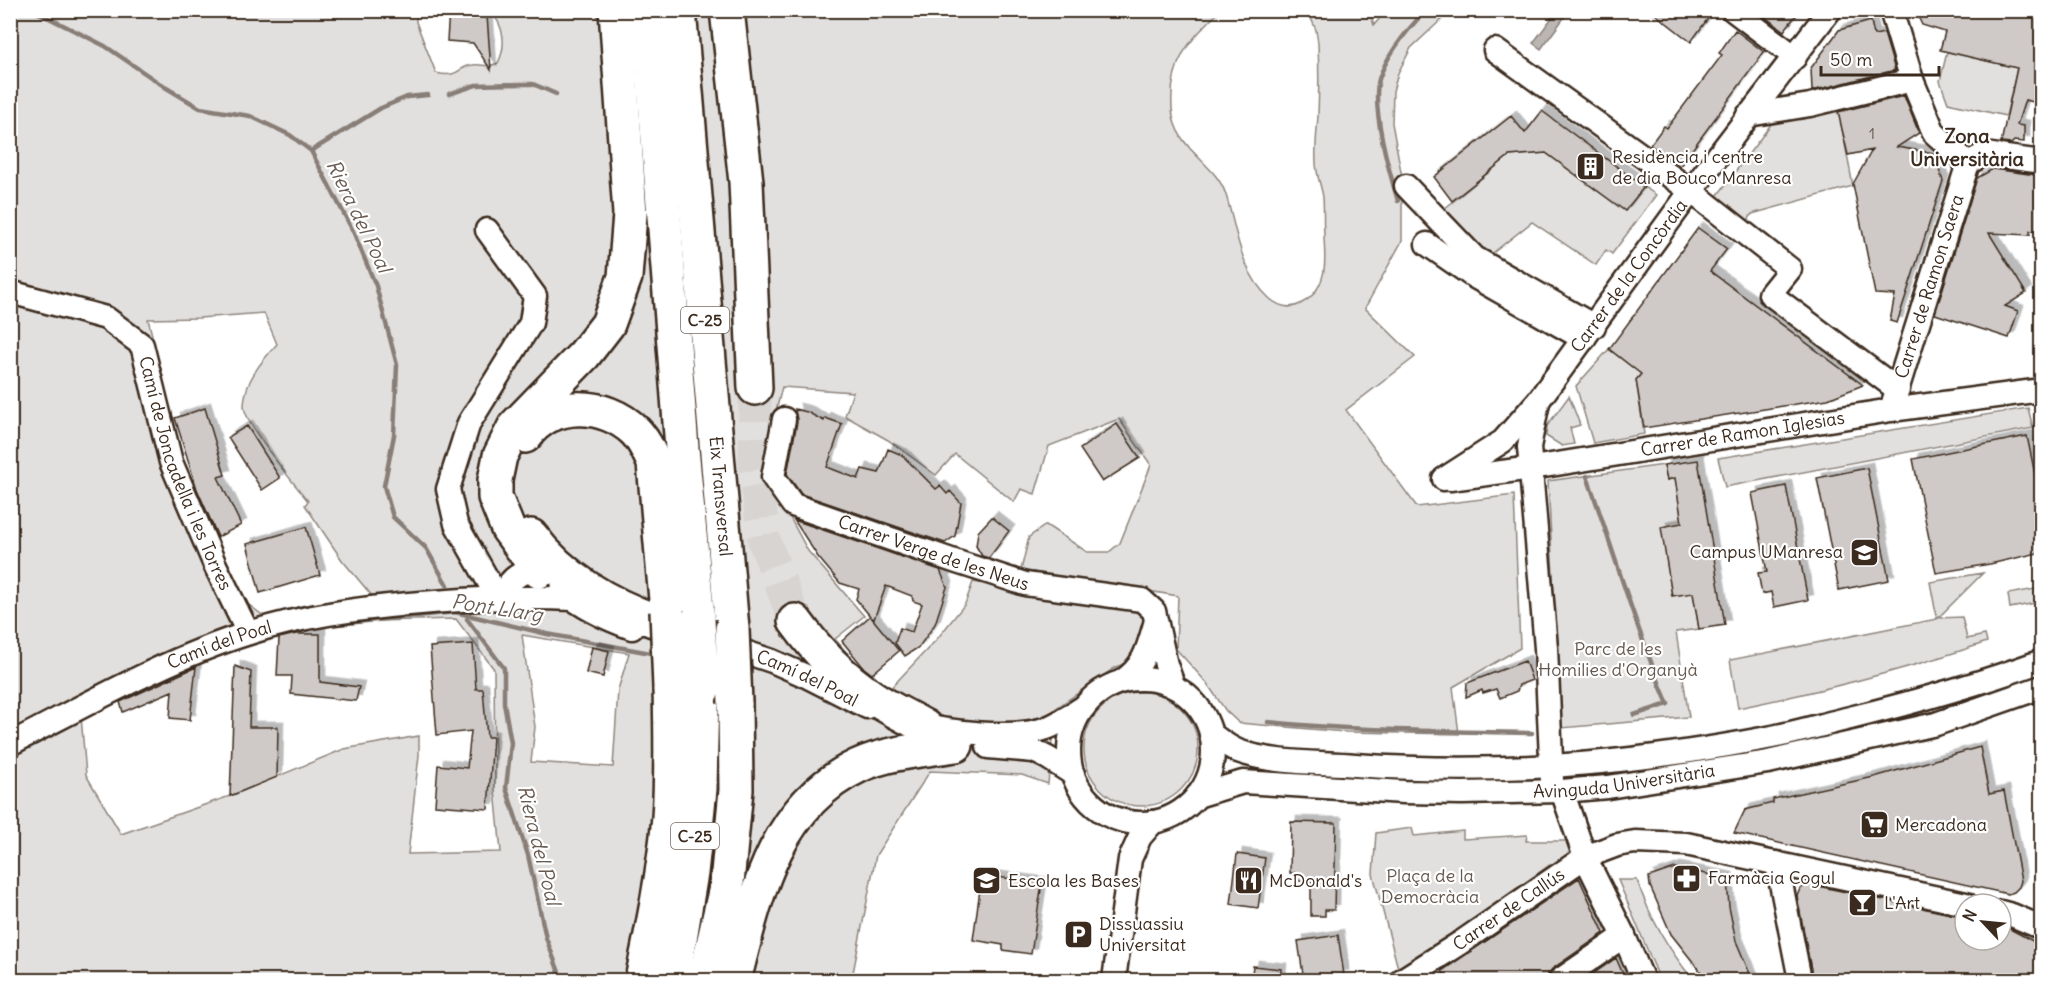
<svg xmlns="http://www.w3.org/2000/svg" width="2052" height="991" viewBox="0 0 2052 991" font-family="Delius,sans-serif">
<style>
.green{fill:#e2e0de;stroke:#8e857e;stroke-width:1.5;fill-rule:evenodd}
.water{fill:#bcb6b3;stroke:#887e77;stroke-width:1.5}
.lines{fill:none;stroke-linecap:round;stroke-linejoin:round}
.stream{stroke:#887e77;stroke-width:4.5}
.building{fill:#cfcac7;stroke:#3b2a1e;stroke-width:1.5;filter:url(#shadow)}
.highway-tunnel{stroke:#d8d4d2;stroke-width:33;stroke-dasharray:33 16;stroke-linecap:butt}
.minor-casing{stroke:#3b2a1e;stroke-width:27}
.highway-casing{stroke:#3b2a1e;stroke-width:38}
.minor{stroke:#fff;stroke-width:22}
.highway{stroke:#fff;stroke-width:33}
.highway-bridge-casing{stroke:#3b2a1e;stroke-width:38;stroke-linecap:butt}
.highway-bridge{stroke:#fff;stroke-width:33}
.labels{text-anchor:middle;stroke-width:4.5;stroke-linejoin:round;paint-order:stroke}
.number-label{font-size:15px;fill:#605248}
.shield{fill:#fff;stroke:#766a62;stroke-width:1.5}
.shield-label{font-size:16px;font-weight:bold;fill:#3b2a1e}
.poi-label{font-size:18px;fill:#3b2a1e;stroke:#fff;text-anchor:start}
.street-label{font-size:18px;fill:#3b2a1e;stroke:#fff}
.park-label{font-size:18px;fill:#65584e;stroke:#fff}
.neighbourhood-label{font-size:20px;font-weight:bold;fill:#3b2a1e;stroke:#fff}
.water-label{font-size:20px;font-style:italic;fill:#685b52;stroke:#fff}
</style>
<defs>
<filter id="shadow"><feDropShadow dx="5.5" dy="-5.5" stdDeviation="0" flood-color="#0004"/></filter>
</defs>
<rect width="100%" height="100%" fill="#fff"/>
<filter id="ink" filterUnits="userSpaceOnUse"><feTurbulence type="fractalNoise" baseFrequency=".0167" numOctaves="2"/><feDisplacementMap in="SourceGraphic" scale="12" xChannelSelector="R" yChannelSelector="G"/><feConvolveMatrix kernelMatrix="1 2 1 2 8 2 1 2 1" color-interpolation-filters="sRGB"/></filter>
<g filter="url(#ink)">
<path class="green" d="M10,11H416V22L436,73C461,79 457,66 473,65C483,64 489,68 498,63C507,45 504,25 490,11H1220C1189,41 1169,61 1172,108C1174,150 1216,162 1226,195C1237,231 1240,271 1269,298C1279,307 1290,310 1302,303C1314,297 1322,284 1324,270C1326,258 1324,246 1324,234C1323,222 1324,209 1323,197C1321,185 1316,174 1316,162C1315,147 1317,131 1318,116C1319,92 1319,68 1318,43L1316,30L1308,11H1369L1374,25L1386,11H1455L1442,19L1411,48L1398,73L1393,91L1392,123L1402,177V241L1365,308L1415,357L1346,410L1417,507L1514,495L1520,648L1453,687L1459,734L1345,732L1239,723L1226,711L1206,682L1176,649L1178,596L1021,570L1029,537L1046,525L1087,552H1109L1120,543L1151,465L1119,419L1049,446L1035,494L1021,489L1014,502L955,454L936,475L888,440L845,416L853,392L782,387L772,427L766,473L808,551L864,616L835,639L868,677L887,692L937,639L965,604L973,582L1133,608L1145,620L1139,645L1127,662L1113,669L1055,709L1048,784L1022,775L930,771L876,855L852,978L864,980H11ZM264,313L277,344C262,361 245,380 244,405C244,425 294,483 308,501L305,505L342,560L373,597L305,605L265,617L245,602L190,490L148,319L199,318ZM456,619L494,669L495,790L501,852L408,854L419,755V736L344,749L230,796L121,834L86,775L81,716L236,646L241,647L302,629L375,621ZM522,635L629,653L618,690L613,767L531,762L535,727Z
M1947,52L2017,68L2006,116L1948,103L1940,81Z
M1838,108L1853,186L1752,214L1746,224L1714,200L1775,119Z
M1546,153L1625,211L1644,187L1656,195L1612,254L1606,250L1596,265L1532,222L1489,256L1444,209L1509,156Z
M1609,349L1641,374L1636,380L1644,434L1593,443L1576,386Z
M1569,396L1580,425L1570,428L1574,444L1562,446L1546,436L1547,426Z
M2028,408L2033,428L1725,487L1718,458Z
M1664,465L1667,480L1675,478L1689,564L1673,525L1662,527L1672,596L1684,594L1692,588L1699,629L1676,632L1689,717L1561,728L1548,481Z
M1983,573L1938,618L1962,617L1967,639L1985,635L1987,642C1905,670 1822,691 1738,708L1730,660L1937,619L1930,582Z
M2041,588V602L2010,608L2008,594Z
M1084 749a57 57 0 1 1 114 0a57 57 0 1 1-114 0Z
M1412,828L1414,836L1463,831V839L1527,835L1526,841H1566L1571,854L1555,868L1551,864L1399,972L1373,874L1376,833Z
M1618,880H1637C1650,919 1668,948 1693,980H1660Z"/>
<path class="water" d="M1557,11H1569L1541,49L1533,43Z"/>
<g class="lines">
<path class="stream" d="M33,10L105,46L165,87L200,108L250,116L290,135L311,151L353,231L376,286L397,365L394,435L384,486L393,517L426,548L447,585
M449,94L476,85L522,84H533L556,94
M311,151L381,108L407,97L428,95
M1398,201C1389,171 1371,108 1379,79C1387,54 1408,29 1426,10
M1587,476C1614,552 1636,630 1668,704L1634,715
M467,619L504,668V703L511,743L506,788L528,855L546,938L562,980
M337,624L455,612L547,634L656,654
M1268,722C1355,731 1443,731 1532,733"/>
</g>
<path class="building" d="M449,10H465L468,13L487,16L491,70L473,43L447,41Z
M1650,10H1714L1691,42Z
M1756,10H1800L1784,31Z
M1915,10H2042V28L2037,47L2042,48V89L2038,103L2025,100L2017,125L2024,126V142L2014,141L2011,144L2001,143L2017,68L1940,50L1945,32L1922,25Z
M1871,21L1874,35L1884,33L1895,70L1812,91L1811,68L1839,30Z
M1735,30L1764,52L1680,166L1650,145L1664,126L1667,128L1722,55L1719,53Z
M1904,96L1919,133L1897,147L1933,153L1943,181L1897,323L1890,321L1895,295L1875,294L1853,184L1872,150L1848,155L1838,112Z
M1542,111L1644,187L1625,211L1546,153L1509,156L1452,201L1434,177L1511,116L1525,133Z
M1993,169L2042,176V231H2030V235L1989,233L2026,293L2005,306L2018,311L2009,338L1935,314L1977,178Z
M1698,228L1727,249L1710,271L1863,385L1828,399L1644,428L1636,380L1641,374L1609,349Z
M205,408L225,475L218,477L241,525L218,537L197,489L175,418Z
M795,409L807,412L824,421L825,418L842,424L827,467L858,479L862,469L879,473L888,449L902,455L936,489L940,486L947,494L950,491L961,503L955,536L945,543L801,494L787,474L797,422Z
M1117,424L1140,458L1102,482L1080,449Z
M247,426L280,478L262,490L228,437Z
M2027,436L2042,508V552L1990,564L1936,573L1913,459Z
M1698,460L1725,625L1699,629L1693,593L1672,596L1661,527L1682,523L1675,478L1667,480L1664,465Z
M1867,468L1889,580L1839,590L1817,478Z
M1786,486L1808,600L1774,607L1771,592L1762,594L1758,573L1767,572L1752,493Z
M992,517L1009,531L989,558L982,556L976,546L978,532Z
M794,520L940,570L947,587L935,624L919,647L905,656L895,643L900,628L912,632L922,604L913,601L912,596L886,586L874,619L871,617L899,651L872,674L864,668L842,641L870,616L856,599L859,589L840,583L818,557Z
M306,527L320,575L260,593L247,544Z
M296,634H320V682L359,687L356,701L291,694L292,676H277L279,638Z
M473,644L476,689H483L487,737H493L488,809L435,805L438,765L467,768L471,731L437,735L430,647Z
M592,647L609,651L603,677L586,673Z
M1525,661L1532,680L1519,685L1517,691L1500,698L1496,689L1483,693L1482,690L1466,697L1467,683Z
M235,666L251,672L249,727H278L277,777L230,796Z
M196,667L190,720L170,718L172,691L123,712L120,702Z
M1980,747L1989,794L2004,791L2021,881L2019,887L2014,892L2008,894L1734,833L1745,810L1773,803V799L1874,777Z
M1291,822L1336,823L1334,910H1325V916H1311V881H1295V873H1290Z
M1237,854L1265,858L1258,908L1231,904Z
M1675,868L1727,878L1729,907L1736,941L1753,981H1708L1671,934L1650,886L1649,877Z
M982,875L1042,883L1031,954L1003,950V945L973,940Z
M1579,878L1604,933L1552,969L1548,974L1547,981H1448L1442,971Z
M1808,884L1965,917V940H2001V926L2008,928L2042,946V981H1813L1797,896L1800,889Z
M1338,935L1344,975L1304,981L1298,941Z
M1616,958L1626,981H1583Z
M1253,966L1281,969L1280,981H1251Z"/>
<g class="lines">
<path class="highway-tunnel" d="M755,388V465L764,540L795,621"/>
<defs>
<g id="minor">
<path d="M1733,10L1795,57"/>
<path d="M1891,10L1912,80L1934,133L1968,163"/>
<path d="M1495,50L1691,191L1790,269L1770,294L1898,390"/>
<path d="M1748,115L1810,105L1912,80"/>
<path d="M1968,163L1985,154L2042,162"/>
<path d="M1406,186L1475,258L1594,326"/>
<path d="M487,230L535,296L531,323L469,423L448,489L456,524L490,584L493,598"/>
<path d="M1427,244L1473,276L1584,339"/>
<path id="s1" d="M10,292L106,318L142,345L171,462L215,565L248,633"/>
<path d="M1538,402L1529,447L1546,648L1552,781"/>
<path id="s2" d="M1893,403L1968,163"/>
<path id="s3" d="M784,419L773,477L793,505L957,562L1025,584L1142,600L1154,611L1166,665L1174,687"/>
<path id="s4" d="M1444,479L1503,441L1538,401L1691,191L1830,10"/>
<path id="s5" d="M1450,479L1532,468L1891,410L2042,390"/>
<path d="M561,590C582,607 606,619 632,628"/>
<path d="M501,598C510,576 525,566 549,573"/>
<path id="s6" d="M721,644L772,661L806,676L867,707"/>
<circle cx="1141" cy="751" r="72"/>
<path d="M1122,681C1144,667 1148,648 1155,624"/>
<path d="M912,723C946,732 1014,740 1047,728C1060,723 1072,714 1084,707"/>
<path d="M1211,734C1220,740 1228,747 1238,751C1272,764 1318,762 1355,765C1496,775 1623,765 1762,739C1791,734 1821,725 1850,718C1915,702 1979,684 2042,661"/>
<path id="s7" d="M10,744C88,704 166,659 249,633C302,616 355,609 409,604C464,599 518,596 573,599"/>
<path d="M988,747L1034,751L1048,758L1073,774"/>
<path d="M1562,791L1585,857L1624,936L1643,980"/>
<path id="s8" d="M1197,796L1243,782L1404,792L1462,793L1562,791L1608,787L1768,762L1936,724L2042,687"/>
<path d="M1777,863L1800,980"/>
<path d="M2001,912L2012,915L2042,928"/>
<path d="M1114,980L1130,859L1140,837L1153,822"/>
<path id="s9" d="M1402,980L1460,943L1585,857L1617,845L1635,842L1686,844L1966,904"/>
<path d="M1560,980L1624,936"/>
</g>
<g id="highway">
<path d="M648,10L682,448L698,620"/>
<path id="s10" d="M679,10L732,629"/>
<path d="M727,10L746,182L755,388"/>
<path d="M525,436C552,399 605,402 635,431C644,440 649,452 654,463L667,611"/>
<path d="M531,536C561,577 609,605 656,621"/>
<path d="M539,571L508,529L495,497V480L500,456L515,426L584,355L608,324L625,277L630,214L616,10"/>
<path d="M795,621C816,650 842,677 872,697C888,708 908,717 925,727"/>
<path d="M642,980C653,926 664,872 669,817C672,774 671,731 670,688"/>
<path d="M673,980L691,873L700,789L702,691"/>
<path d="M705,980L727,883L736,790L735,703"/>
<path d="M734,980C755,899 773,806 858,766C888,752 924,750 956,745"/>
</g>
</defs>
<use href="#minor" class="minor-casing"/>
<use href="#highway" class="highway-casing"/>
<use href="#minor" class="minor"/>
<use href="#highway" class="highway"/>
<defs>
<path id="highway-bridge" d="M667,611L670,688
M698,620L702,691
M732,629L735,703"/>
</defs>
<use href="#highway-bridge" class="highway-bridge-casing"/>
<use href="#highway-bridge" class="highway-bridge"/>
</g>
</g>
<defs>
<symbol id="building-square" viewBox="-11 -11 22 22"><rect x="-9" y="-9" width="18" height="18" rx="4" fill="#3b2a1e" stroke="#fff"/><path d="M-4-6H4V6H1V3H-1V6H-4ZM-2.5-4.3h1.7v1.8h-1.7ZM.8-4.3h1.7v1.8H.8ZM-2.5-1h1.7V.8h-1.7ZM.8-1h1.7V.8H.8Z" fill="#fff"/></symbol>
<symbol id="university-square" viewBox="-11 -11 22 22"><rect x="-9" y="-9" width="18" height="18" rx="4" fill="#3b2a1e" stroke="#fff"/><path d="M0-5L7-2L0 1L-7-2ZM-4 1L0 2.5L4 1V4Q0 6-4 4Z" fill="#fff"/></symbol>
<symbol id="supermarket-square" viewBox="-11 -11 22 22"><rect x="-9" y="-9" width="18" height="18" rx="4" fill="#3b2a1e" stroke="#fff"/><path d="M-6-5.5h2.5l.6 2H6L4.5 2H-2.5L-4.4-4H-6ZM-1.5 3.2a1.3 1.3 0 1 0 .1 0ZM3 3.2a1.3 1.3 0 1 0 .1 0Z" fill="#fff"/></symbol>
<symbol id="pharmacy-square" viewBox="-11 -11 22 22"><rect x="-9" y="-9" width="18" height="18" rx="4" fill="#3b2a1e" stroke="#fff"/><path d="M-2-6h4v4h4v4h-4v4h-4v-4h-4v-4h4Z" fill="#fff"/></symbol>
<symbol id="school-square" viewBox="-11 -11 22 22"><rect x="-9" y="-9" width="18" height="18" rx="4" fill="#3b2a1e" stroke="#fff"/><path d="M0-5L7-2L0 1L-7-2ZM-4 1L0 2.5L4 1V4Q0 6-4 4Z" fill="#fff"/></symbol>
<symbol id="restaurant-square" viewBox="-11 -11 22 22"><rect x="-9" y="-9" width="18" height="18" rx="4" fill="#3b2a1e" stroke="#fff"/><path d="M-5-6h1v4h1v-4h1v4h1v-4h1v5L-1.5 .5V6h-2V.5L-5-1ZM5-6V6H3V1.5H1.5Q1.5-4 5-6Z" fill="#fff"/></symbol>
<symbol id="bar-square" viewBox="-11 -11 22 22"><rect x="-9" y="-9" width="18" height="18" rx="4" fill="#3b2a1e" stroke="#fff"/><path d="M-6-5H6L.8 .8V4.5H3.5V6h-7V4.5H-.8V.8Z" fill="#fff"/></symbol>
<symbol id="parking-square" viewBox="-11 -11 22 22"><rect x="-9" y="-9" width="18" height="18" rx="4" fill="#3b2a1e" stroke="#fff"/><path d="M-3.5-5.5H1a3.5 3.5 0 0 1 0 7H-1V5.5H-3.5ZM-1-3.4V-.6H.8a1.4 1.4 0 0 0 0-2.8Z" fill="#fff"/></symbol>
</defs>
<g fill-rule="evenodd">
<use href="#building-square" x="1574" y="150" width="33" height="33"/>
<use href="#university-square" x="1848" y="536" width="33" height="33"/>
<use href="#supermarket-square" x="1858" y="808" width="33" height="33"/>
<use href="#pharmacy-square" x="1670" y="862" width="33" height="33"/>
<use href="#school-square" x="970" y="864" width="33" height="33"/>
<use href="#restaurant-square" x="1232" y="864" width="33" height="33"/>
<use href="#bar-square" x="1846" y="886" width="33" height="33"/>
<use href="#parking-square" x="1062" y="918" width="33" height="33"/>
</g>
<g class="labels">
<g class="number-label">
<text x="1872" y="139">1</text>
</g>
<g class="shield">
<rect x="681" y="307" width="48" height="26" rx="4.5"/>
<rect x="671" y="823" width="48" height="26" rx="4.5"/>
</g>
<g class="shield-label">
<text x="705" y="326">C-25</text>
<text x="695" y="842">C-25</text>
</g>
<g class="poi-label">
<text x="1612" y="163">Residència i centre<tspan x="1612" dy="21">de dia Bouco Manresa</tspan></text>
<text x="1843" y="558" text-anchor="end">Campus UManresa</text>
<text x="1895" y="831">Mercadona</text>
<text x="1708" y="884">Farmàcia Cogul</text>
<text x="1008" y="887">Escola les Bases</text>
<text x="1269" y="887">McDonald's</text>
<text x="1884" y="909">L'Art</text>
<text x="1099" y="930">Dissuassiu<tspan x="1099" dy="21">Universitat</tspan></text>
</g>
<g class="street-label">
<text dy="6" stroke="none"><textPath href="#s4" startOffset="278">Carrer de la Concòrdia</textPath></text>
<text dy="6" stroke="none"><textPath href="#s2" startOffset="122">Carrer de Ramon Saera</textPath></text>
<text dy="6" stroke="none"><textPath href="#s5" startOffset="296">Carrer de Ramon Iglesias</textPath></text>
<text dy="6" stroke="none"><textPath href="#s1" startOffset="280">Camí de Joncadella i les Torres</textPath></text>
<text dy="6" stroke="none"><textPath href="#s10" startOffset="488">Eix Transversal</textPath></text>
<text dy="6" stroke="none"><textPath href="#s3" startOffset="242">Carrer Verge de les Neus</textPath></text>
<text dy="6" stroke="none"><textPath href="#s7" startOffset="232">Camí del Poal</textPath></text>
<text dy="6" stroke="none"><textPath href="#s6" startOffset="93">Camí del Poal</textPath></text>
<text dy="6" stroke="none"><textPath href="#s8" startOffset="430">Avinguda Universitària</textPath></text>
<text dy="6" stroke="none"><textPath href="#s9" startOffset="128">Carrer de Callús</textPath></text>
</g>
<g class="park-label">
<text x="1618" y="655">Parc de les<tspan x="1618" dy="21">Homilies d'Organyà</tspan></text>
<text x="1430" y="882">Plaça de la<tspan x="1430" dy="21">Democràcia</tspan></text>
</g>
<g class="neighbourhood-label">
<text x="1967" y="143">Zona<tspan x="1967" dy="23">Universitària</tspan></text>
</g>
<g class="water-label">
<text transform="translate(359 216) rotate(64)" y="7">Riera del Poal</text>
<text transform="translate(497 608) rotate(9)" y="7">Pont Llarg</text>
<text transform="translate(539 845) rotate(76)" y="7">Riera del Poal</text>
</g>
</g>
<rect width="2052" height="991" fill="none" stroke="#fff" stroke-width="36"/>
<rect x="18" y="18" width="2016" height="955" fill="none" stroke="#3b2a1e" stroke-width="2" filter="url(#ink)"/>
<g transform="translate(1983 922) rotate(296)"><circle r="28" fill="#ffffff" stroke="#b1aaa5" stroke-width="1.5"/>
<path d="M0-4.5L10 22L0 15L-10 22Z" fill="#3b2a1e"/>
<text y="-9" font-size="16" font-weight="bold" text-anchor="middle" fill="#3b2a1e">N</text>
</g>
<path d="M1821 66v9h118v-9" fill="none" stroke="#3b2a1e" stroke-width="3"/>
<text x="1830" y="66" font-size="18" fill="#3b2a1e" stroke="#ffffff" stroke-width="4.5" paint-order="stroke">50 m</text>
</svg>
